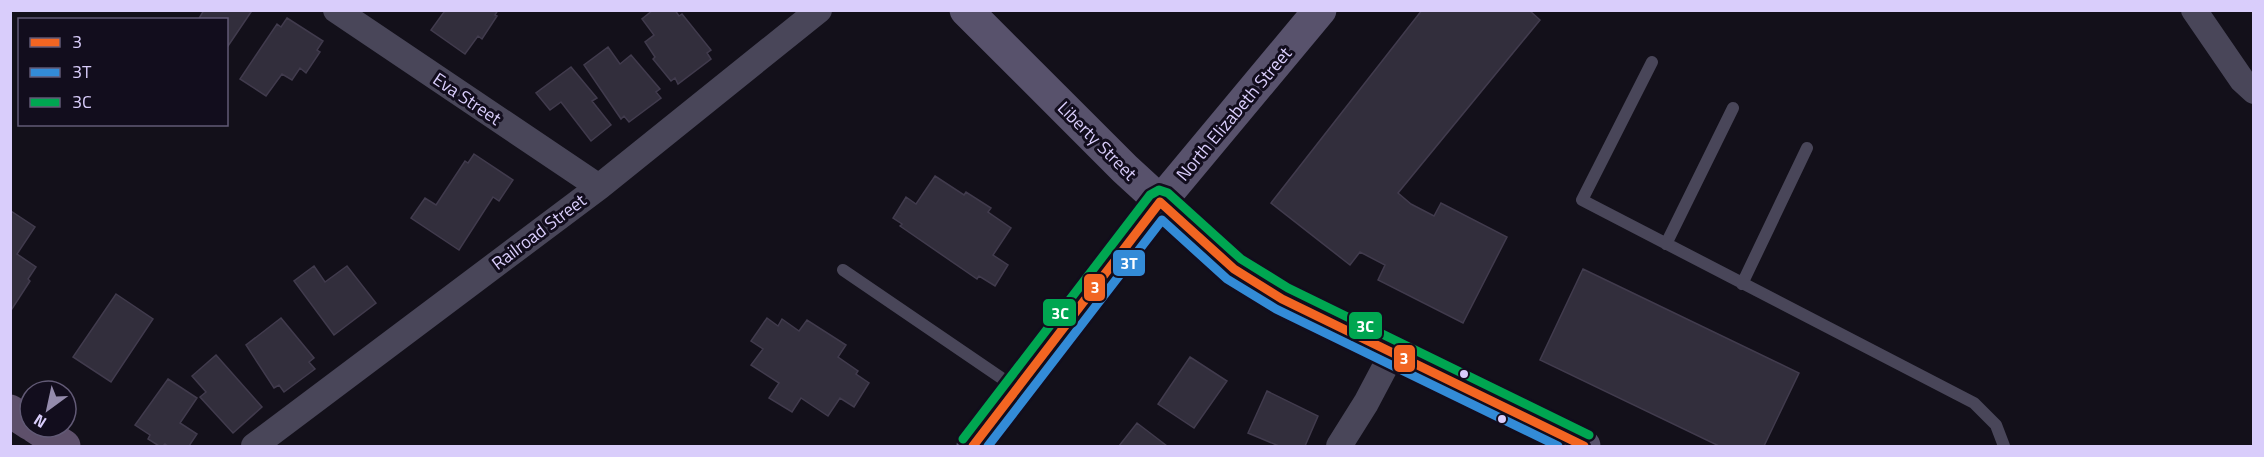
<svg xmlns="http://www.w3.org/2000/svg" width="2264" height="457" viewBox="0 0 2264 457" font-family="'Titillium Web',sans-serif">
<style>
.building{fill:#322e3c;stroke:#413b4d;stroke-width:1.5}
.lines{fill:none;stroke-linecap:round;stroke-linejoin:round}
.lane{stroke:#494659;stroke-width:12}
.street{stroke:#494659;stroke-width:26}
.secondary{stroke:#58526c;stroke-width:33}
.primary{stroke:#5e506b;stroke-width:33}
.bus-1-casing{stroke:#120d1d;stroke-width:14}
.bus-2-casing{stroke:#120d1d;stroke-width:14}
.bus-3-casing{stroke:#120d1d;stroke-width:14}
.bus-1{stroke:#f26522;stroke-width:9}
.bus-2{stroke:#338bd7;stroke-width:9}
.bus-3{stroke:#00a651;stroke-width:9}
.bus-dot{fill:#d9cdfb;stroke:#120d1d;stroke-width:2}
.labels{text-anchor:middle;stroke-width:6;stroke-linejoin:round;paint-order:stroke}
.street-label{font-size:18px;fill:#d9cdfb;stroke:#120d1d}
.line-badge{stroke:#120d1d;stroke-width:2}
.badge-label{font-size:16px;text-anchor:middle;font-weight:bold;fill:#fff}
</style>
<rect width="100%" height="100%" fill="#13101a"/>
<path class="building" d="M204,10H249L251,12L226,49V20H198Z
M498,10L495,15L497,16L482,39L478,36L465,54L431,30L444,12L441,10Z
M653,10H675L679,16L682,14L711,50L707,53L711,59L678,84L675,78L671,81L653,59L655,57L645,42L654,35L642,19Z
M1422,10H1529L1540,20L1398,193L1411,204L1434,216L1441,203L1507,237L1463,323L1378,280L1385,265L1360,252L1350,265L1271,203Z
M287,18L323,41L317,50L320,52L306,73L300,68L292,80L282,74L266,96L240,79L277,24L281,27Z
M608,47L620,64L631,55L660,89L656,92L661,98L629,122L624,116L621,119L584,65Z
M571,67L597,98L592,101L611,125L591,141L561,102L550,110L536,93Z
M474,154L513,180L499,201L493,197L459,250L411,218L425,198L436,205L465,161L468,163Z
M935,176L964,195L966,192L991,208L988,212L1011,228L993,255L1008,265L995,286L979,276L977,279L900,226L902,224L893,218L906,197L916,204Z
M11,211L35,227L17,254L36,267L28,279L30,281L10,312Z
M314,266L325,282L347,266L376,303L334,335L294,281Z
M1583,269L1799,373L1764,446H1719L1540,360Z
M116,294L153,319L111,382L73,357Z
M281,318L314,358L309,362L315,369L284,392L279,385L274,388L246,345Z
M767,318L778,326L782,319L799,331L807,320L846,345L838,357L858,371L856,374L869,383L854,407L840,398L828,416L801,398L792,412L769,398L779,383L751,365L763,349L751,341Z
M216,355L262,407L233,433L200,397L206,392L192,376Z
M1190,357L1227,381L1194,428L1158,404Z
M168,379L197,398L180,423L197,434L189,446H168L165,444L163,446H159L148,439L150,435L135,425Z
M1267,391L1318,416L1305,446H1279L1248,433Z
M1137,423L1167,446H1119Z"/>
<g class="lines">
<path class="lane" d="M1652,62L1582,200L1974,403L1996,425L2004,446
M1666,244L1733,108
M843,270L1016,388
M1742,284L1807,148"/>
<path class="street" d="M336,10L599,187
M2194,10L2242,80L2254,91
M254,446L599,187L819,10
M1339,446L1366,403L1393,352"/>
<path class="secondary" d="M966,10L1125,169L1234,269L1282,299L1584,446
M973,446L1160,202L1320,10"/>
<path class="primary" d="M10,411L30,424
M35,427L64,446"/>
<defs>
<path id="bus-1" d="M973,446L1160,202L1234,269L1282,299L1584,446"/>
<path id="bus-2" d="M988,446L1162,220L1227,279L1276,309L1558,446"/>
<path id="bus-3" d="M963,439L1150,195L1159,190L1168,193L1241,259L1288,288L1589,435"/>
</defs>
<use href="#bus-1" class="bus-1-casing"/>
<use href="#bus-2" class="bus-2-casing"/>
<use href="#bus-3" class="bus-3-casing"/>
<use href="#bus-1" class="bus-1"/>
<use href="#bus-2" class="bus-2"/>
<use href="#bus-3" class="bus-3"/>
</g>
<g class="bus-dot">
<circle cx="1464" cy="374" r="5"/>
<circle cx="1502" cy="419" r="5"/>
</g>
<g class="labels">
<g class="street-label">
<text transform="translate(467 99) rotate(34)" y="6">Eva Street</text>
<text transform="translate(1234 114) rotate(-50)" y="6">North Elizabeth Street</text>
<text transform="translate(1097 141) rotate(45)" y="6">Liberty Street</text>
<text transform="translate(539 232) rotate(-37)" y="6">Railroad Street</text>
</g>
</g>
<g class="line-badge">
<rect x="1112" y="249" width="34" height="28" rx="6" fill="#338bd7"/>
<rect x="1083" y="273" width="23" height="29" rx="6" fill="#f26522"/>
<rect x="1042" y="298" width="35" height="29" rx="6" fill="#00a651"/>
<rect x="1348" y="311" width="35" height="29" rx="6" fill="#00a651"/>
<rect x="1393" y="344" width="23" height="29" rx="6" fill="#f26522"/>
</g>
<g class="badge-label">
<text x="1129" y="269">3T</text>
<text x="1095" y="293">3</text>
<text x="1060" y="319">3C</text>
<text x="1365" y="332">3C</text>
<text x="1404" y="364">3</text>
</g>
<rect width="2264" height="457" fill="none" stroke="#d9cdfb" stroke-width="24"/>
<rect x="18" y="18" width="210" height="108" fill="#120d1d" stroke="#625a76" stroke-width="1.5"/>
<rect x="30" y="38" width="30" height="9" fill="#f26522" stroke="#625a76" stroke-width="1.5"/>
<text x="72" y="48" font-size="18" fill="#d9cdfb">3</text>
<rect x="30" y="68" width="30" height="9" fill="#338bd7" stroke="#625a76" stroke-width="1.5"/>
<text x="72" y="78" font-size="18" fill="#d9cdfb">3T</text>
<rect x="30" y="98" width="30" height="9" fill="#00a651" stroke="#625a76" stroke-width="1.5"/>
<text x="72" y="108" font-size="18" fill="#d9cdfb">3C</text>
<g transform="translate(48 409) rotate(213)"><circle r="28" fill="#120d1d" stroke="#625a76" stroke-width="1.5"/>
<path d="M0-4.5L10 22L0 15L-10 22Z" fill="#948bac"/>
<text y="-9" font-size="16" font-weight="bold" text-anchor="middle" fill="#d9cdfb">N</text>
</g>
</svg>
